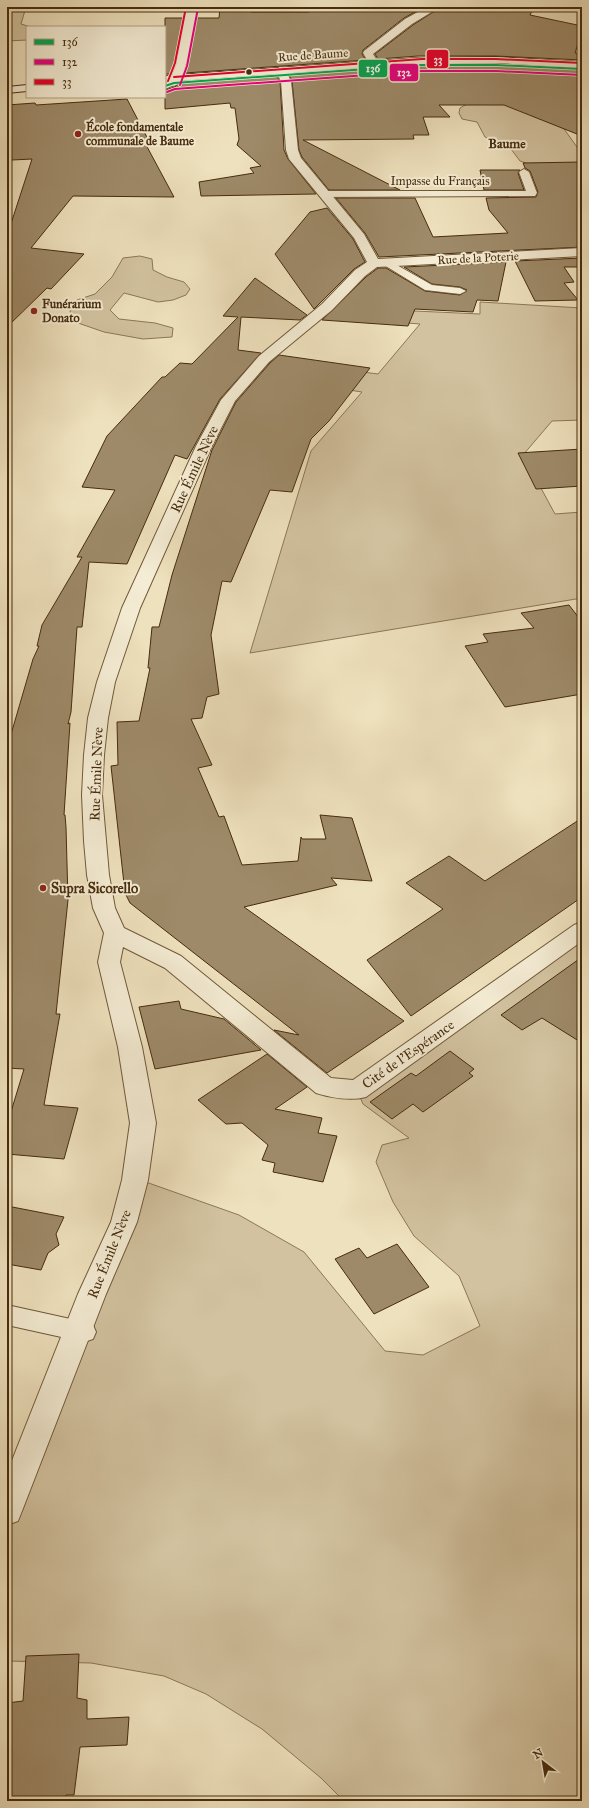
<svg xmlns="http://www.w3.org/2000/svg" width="589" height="1808" viewBox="0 0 589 1808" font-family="'IM FELL Great Primer',serif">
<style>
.green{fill:#d2c29f;stroke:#8c7756}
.building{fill:#9e8a69;stroke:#472c0d}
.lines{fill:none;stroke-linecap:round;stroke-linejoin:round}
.service-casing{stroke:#715939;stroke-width:2}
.minor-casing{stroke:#715939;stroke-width:2}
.secondary-casing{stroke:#472c0d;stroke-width:2}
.service{fill:#f4ecd4;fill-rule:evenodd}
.minor{fill:#f4ecd4;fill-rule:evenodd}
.secondary{fill:#f4ecd4;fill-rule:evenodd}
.bus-1-casing{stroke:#f4ecd4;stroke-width:3.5}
.bus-2-casing{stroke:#f4ecd4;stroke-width:3.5}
.bus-3-casing{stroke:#f4ecd4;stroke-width:3.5}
.bus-1{stroke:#00a651;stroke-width:2}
.bus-2{stroke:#e5007d;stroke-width:2}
.bus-3{stroke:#e4002b;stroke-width:2}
.bus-dot{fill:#472c0d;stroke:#f4ecd4;stroke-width:1.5}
.poi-dot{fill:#8f2418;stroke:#f4ecd4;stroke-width:1.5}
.labels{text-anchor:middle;stroke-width:4;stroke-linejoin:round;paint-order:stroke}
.far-street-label{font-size:12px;fill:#472c0d;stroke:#f4ecd4}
.far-poi-label{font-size:12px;font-weight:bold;fill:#472c0d;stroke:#f4ecd4;text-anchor:start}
.far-neighbourhood-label{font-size:13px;font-weight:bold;fill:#472c0d;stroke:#f4ecd4}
.street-label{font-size:14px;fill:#472c0d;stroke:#f4ecd4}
.poi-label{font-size:14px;font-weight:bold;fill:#472c0d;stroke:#f4ecd4;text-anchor:start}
.line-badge{stroke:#f4ecd4;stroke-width:1.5}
.badge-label{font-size:11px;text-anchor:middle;font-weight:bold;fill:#fff}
</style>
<rect width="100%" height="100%" fill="#eee1bd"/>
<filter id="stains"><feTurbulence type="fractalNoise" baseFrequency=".005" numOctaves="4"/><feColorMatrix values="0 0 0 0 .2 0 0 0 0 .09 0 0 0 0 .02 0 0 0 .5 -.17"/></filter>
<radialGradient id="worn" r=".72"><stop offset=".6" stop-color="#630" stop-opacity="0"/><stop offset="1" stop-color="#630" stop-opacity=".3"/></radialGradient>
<path class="green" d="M7,7H26L21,24L31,27H27V40L7,41Z
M495,100L559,122L582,154V163L529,164L520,161L511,149L485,137L477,122L462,119L459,113L460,108C470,101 484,101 495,100Z
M140,256L152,259L153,270L167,277L184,282L190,289L186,295L173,300L158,302L124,293L110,310L119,319L155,323L173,328L172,337L143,339L104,332L78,323L72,318L70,311L77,300L95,294L112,277L123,258Z
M480,302L582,308V420L552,421L523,455L555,514L582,512V598L250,653L311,451L362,392L249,375L264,359L378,374L420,324L316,316L327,307L480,314Z
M582,930V1801H344L321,1778L262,1729L206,1694L164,1676L91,1663L7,1661V1521L143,1181L239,1215L304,1252L385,1351L423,1355L480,1326L459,1276L414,1236L393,1202L376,1162L382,1145L409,1138L363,1104L357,1090Z"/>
<path class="building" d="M220,7H252L251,12H309L310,7H424L404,18L363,50L362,54L366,60L185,73L197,18H219Z
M441,7H472L532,11L530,15L582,26V31L575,53L582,54V60L496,56H418L378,59L375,54L413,25Z
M165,18H183L175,65L171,74H165Z
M496,64L582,69V136L504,105H439L450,117H423L429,135H413L414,139L303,140L400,190H329L302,157L299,150L292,81L289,75L371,69L377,72L383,68L418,66Z
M276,76L280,81L284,150L288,159L316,194L201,196L199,182L254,173L250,168L261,166L237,145L239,139L235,108H231L230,103L165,109V90L175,87L180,82Z
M127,99L150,143H145L174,197L73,196L31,248L84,254L51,289L47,288L7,327V236L32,159L12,160L7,142V105L35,103L36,105Z
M582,162V247L379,257L365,233L336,198H415L433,237L508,233L489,210L486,198L536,197L538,192L530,171L525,168L523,163Z
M480,170H520L518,173L524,190H484Z
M327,208L353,239L365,262L354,269L314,309L275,254L310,212Z
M582,258V267H564L574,282L564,283L578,300L535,301L515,261Z
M506,262L498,301L477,300L473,312L415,309L408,326L322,320L366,277L378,268H386L425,291L460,295L467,290L460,287L432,284L404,267Z
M255,278L307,315L300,320L241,317L238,350L261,353L220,399L187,459L175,455L127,564L89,562L82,627H77L71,712L68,724L70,723L64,815H65L66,827L68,900L56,1014H60L44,1105L78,1108L64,1159L7,1154V1125L24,1069L7,1068V748L33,659L39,646H37L42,625L82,557H77L115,490L82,487L107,436L162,377H165L180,363L192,364L238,317L223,316Z
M279,355L370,368L329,421L311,439L292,492L270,490L231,582L222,581L211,635L219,694L207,697L202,718L191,719L212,765L198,768L219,817L224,816L242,865L298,861L301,837L302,839H326L320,815L352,818L372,881L331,878L337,885L244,907L404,1021L327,1073L274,1030L299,1035L130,903L125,893L111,766L118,765L117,722L139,721L150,668H148L152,627H159L172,575L212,450L236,402L270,363Z
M582,449V486L536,489L518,453Z
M569,605L582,622V694L505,707L465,646L488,642L483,634L534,628L521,613Z
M582,818V897L411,1016L367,960L443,909L406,883L449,856L485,881Z
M582,957V1043L542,1018L522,1030L501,1015Z
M179,1001L181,1009L224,1019L261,1050L155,1069L139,1007Z
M450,1051L474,1069L469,1073L473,1076L423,1112L413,1104L392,1119L370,1102L411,1073L416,1076Z
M267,1054L307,1087L275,1109L322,1118L318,1133L337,1136L323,1182L273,1172L275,1163L262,1160L268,1145L242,1123L226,1124L198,1100Z
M7,1206L64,1217L56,1234L59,1245L48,1253L41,1270L7,1264Z
M397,1244L429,1287L374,1314L335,1259L359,1248L367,1258Z
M79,1654L77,1698L87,1700V1719L129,1717L127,1745L80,1747L74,1795H66L65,1801H7V1703L23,1701L26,1656Z"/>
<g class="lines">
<defs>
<path id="service" d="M174,80L179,83L165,89V83Z
M524,169L529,172L537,193L535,196L324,197L319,194L324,191H526L519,172Z
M388,260L432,285L460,288L466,291L460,294L425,290L384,265L382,263Z
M7,1305L84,1322L93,1325L96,1332L93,1339L84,1342L7,1325Z"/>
<path id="minor" d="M187,7H197C194,21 187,83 174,86L169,83L176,65Z
M427,7H440L412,24L373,54L382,68L377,71L373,70L363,53L364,51L405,19Z
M280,67L284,68L291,81L298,150L301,158L364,234L378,259L582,248V256L377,267L365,276L332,310L269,362L235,401L212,446L140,608L115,682L108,718L104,755L102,795L109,875L115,908L124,928L181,956L331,1078L353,1080L574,925L582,922V941L366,1097C351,1101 331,1098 316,1093L165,968L123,947L120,962L142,1047L156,1123L148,1180L137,1222L106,1294L22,1511L18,1521L7,1525V1473L78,1294L111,1222L122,1180L130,1123L118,1047L98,962L104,933L93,908L87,875L84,841L82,795L84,755L88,718L97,682L122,608L196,446L221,400L259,356L322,304L355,270L367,262L354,238L289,159L286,150L281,81L275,70Z"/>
<path id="secondary" d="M496,57L582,62V68L496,63L418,64L165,82V76L418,58Z
M27,85V91L7,93V87Z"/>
</defs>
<use href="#service" class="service-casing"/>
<use href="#minor" class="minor-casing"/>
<use href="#secondary" class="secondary-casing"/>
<use href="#service" class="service"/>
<use href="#minor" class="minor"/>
<use href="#secondary" class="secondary"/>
<defs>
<path id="bus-1" d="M165,86L174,83L422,65H496L582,69"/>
<path id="bus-2" d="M180,85L187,66L198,8
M167,92L175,89L422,71H496L582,75"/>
<path id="bus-3" d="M174,77L422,59H496L582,63
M168,81L175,63L186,7"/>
</defs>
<use href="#bus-1" class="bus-1-casing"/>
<use href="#bus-2" class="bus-2-casing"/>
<use href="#bus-3" class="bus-3-casing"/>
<use href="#bus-1" class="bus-1"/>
<use href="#bus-2" class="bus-2"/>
<use href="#bus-3" class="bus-3"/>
</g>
<circle class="bus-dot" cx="249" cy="72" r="3.5"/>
<g class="poi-dot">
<circle cx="78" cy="134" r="4"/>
<circle cx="34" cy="311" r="4"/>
<circle cx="43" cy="888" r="4"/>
</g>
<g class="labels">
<g class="far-street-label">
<text transform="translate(313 55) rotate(-4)" y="4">Rue de Baume</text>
<text x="440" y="185">Impasse du Français</text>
<text transform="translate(478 258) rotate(-3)" y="4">Rue de la Poterie</text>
</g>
<g class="far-poi-label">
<text x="86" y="131">École fondamentale<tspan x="86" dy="14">communale de Baume</tspan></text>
<text x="42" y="308">Funérarium<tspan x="42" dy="14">Donato</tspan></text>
</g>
<g class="far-neighbourhood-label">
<text x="507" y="148">Baume</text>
</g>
<g class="street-label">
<text transform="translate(194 469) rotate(-65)" y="5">Rue Émile Nève</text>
<text transform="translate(96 774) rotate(-88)" y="5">Rue Émile Nève</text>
<text transform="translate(408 1054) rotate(-35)" y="5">Cité de l'Espérance</text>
<text transform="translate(109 1254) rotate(-68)" y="5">Rue Émile Nève</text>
</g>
<g class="poi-label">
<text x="51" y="893">Supra Sicorello</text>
</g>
</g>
<g class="line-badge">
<rect x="426" y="49" width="23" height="20" rx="4" fill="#e4002b"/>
<rect x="358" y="59" width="30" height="19" rx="4" fill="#00a651"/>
<rect x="389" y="63" width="30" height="19" rx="4" fill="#e5007d"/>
</g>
<g class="badge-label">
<text x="438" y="63">33</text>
<text x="373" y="72">136</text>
<text x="404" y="76">132</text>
</g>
<rect width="589" height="1808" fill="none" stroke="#eee1bd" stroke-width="24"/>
<rect x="8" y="8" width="573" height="1792" fill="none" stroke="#472c0d" stroke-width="2"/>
<rect x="12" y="12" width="565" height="1784" fill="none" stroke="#472c0d"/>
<rect x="26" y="26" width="140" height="72" fill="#f4ecd4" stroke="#af9f84"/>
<rect x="34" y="39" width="20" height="6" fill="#00a651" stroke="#af9f84"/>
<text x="62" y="46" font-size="12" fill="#472c0d">136</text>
<rect x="34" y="59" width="20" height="6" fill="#e5007d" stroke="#af9f84"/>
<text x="62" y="66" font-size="12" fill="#472c0d">132</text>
<rect x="34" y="79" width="20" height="6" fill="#e4002b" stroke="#af9f84"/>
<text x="62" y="86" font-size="12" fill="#472c0d">33</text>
<g transform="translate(543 1762) rotate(329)" stroke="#f4ecd4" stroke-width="3" paint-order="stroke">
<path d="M0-3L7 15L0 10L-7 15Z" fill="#472c0d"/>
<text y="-6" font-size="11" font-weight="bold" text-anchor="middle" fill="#472c0d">N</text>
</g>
<rect width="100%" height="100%" filter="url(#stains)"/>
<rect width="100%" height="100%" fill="url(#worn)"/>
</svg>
